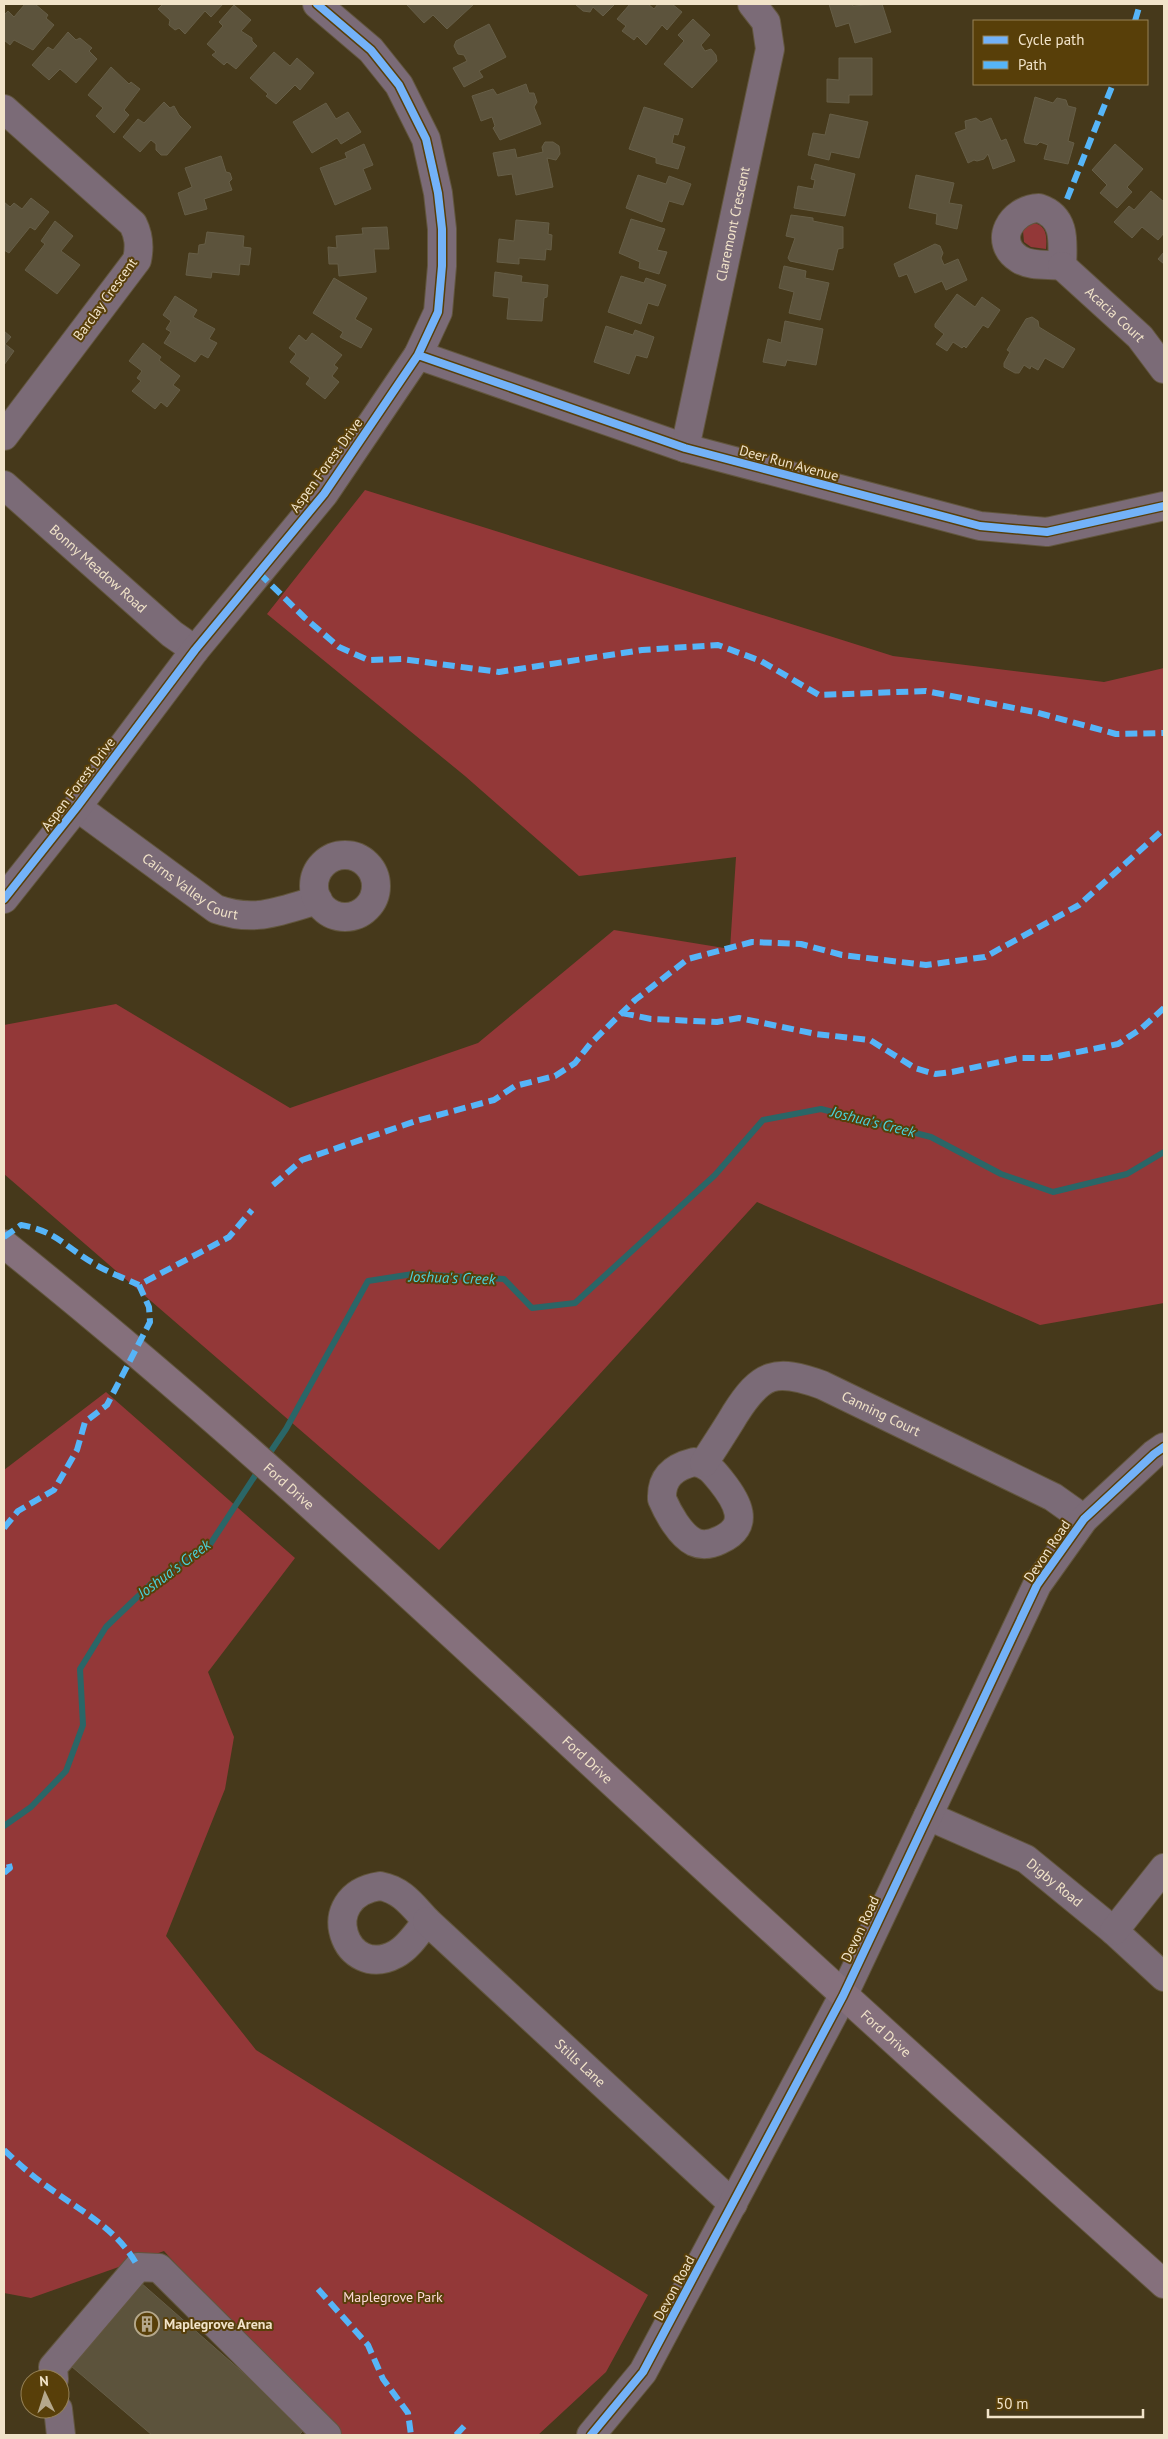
<svg xmlns="http://www.w3.org/2000/svg" width="1168" height="2439" viewBox="0 0 1168 2439" font-family="'PT Sans',sans-serif">
<style>
.green{fill:#933838}
.lines{fill:none;stroke-linecap:round;stroke-linejoin:round}
.stream{stroke:#2a6667;stroke-width:6}
.building{fill:#5c533c;stroke:#665e47}
.minor-casing{stroke:#62563e;stroke-width:30}
.major-casing{stroke:#62563e;stroke-width:30}
.minor{stroke:#7b6b77;stroke-width:28}
.major{stroke:#85707c;stroke-width:28}
.quiet{stroke:#56b5f8;stroke-width:6;stroke-dasharray:12 6;stroke-linecap:butt}
.cycleway-casing{stroke:#583f09;stroke-width:11}
.cycleway{stroke:#73b2f8;stroke-width:8}
.labels{text-anchor:middle;stroke-width:4;stroke-linejoin:round;paint-order:stroke}
.street-label{font-size:14px;fill:#f1e3c9;stroke:#583f09}
.park-label{font-size:14px;fill:#fcd9d8;stroke:#583f09}
.poi-label{font-size:14px;font-weight:bold;fill:#f1e3c9;stroke:#583f09;text-anchor:start}
.water-label{font-size:15px;font-style:italic;fill:#48d4dd;stroke:#583f09}
</style>
<rect width="100%" height="100%" fill="#46391b"/>
<path class="green" d="M1033,223C1047,225 1047,237 1046,249L1031,247L1024,242L1023,231L1028,224Z
M365,490L893,656L1104,682L1164,668V1303L1040,1325L757,1202L439,1550L4,1174V1025L116,1004L290,1108L478,1043L614,930L730,949L736,857L579,876L465,776L267,614Z
M106,1392L295,1558L208,1672L234,1737L225,1789L166,1936L256,2050L648,2295L606,2372L538,2435H332L164,2251L31,2298L4,2293V1470Z"/>
<g class="lines">
<path class="stream" d="M267,1457L286,1429L368,1281L413,1274L504,1279L532,1308L575,1303L715,1175L763,1120L821,1109L931,1137L1001,1174L1053,1192L1127,1174L1164,1152
M4,1826L31,1807L66,1771L83,1725L80,1669L106,1627L154,1581L209,1546L260,1468"/>
</g>
<path class="building" d="M25,4H35L48,15L46,18L54,25L33,50L14,40L10,45L4,40V15L8,11L14,17Z
M163,4H223L211,17L205,11L185,34L179,28L175,30L169,25L170,20L158,9Z
M408,4H474L447,29L433,15L424,23L407,5Z
M575,4H615L603,16L593,7L590,12L583,11Z
M630,4H648L654,9L658,4H672L682,12L667,30L662,25L646,45L637,36L634,40L622,31L626,26L617,19Z
M829,4H852L853,6L882,4L891,32L855,43L849,23L836,27Z
M234,5L251,20L241,31L252,38V41L257,46L236,69L227,62L224,65L212,55L216,52L207,44L223,26L219,22Z
M693,19L710,35L701,45L705,51L711,49L716,55L717,61L692,88L664,64L684,41L678,35Z
M489,24L506,57L479,71L483,77L464,87L453,68L467,61L464,55L458,54L454,46L456,41Z
M68,32L76,40L80,38L92,48L89,51L97,59L76,83L60,69L49,80L32,65L48,47L53,50Z
M274,52L290,66L297,58L314,73L300,90L295,85L276,104L266,96L268,94L250,78Z
M839,58H872V95H849V103L827,102V79L839,80Z
M111,67L129,84L131,82L140,89L124,110L129,115L114,133L96,116L103,108L88,95Z
M526,84L529,93H534L537,102L534,107L541,124L500,140L493,128L495,126L492,117L481,121L472,96L493,89L497,95Z
M1035,97L1053,103L1057,98L1066,100L1068,106L1076,108L1068,141L1074,143L1068,164L1044,159L1048,145L1040,142L1037,145L1025,143L1024,140Z
M164,102L170,108L174,106L179,115L191,127L167,155H161L156,150V144L151,140L140,152L123,137L138,119L144,123Z
M326,103L336,119L348,112L361,132L341,144L337,138L312,153L293,122Z
M644,107L683,119L678,135L674,134L672,143L685,147L678,169L656,163V158L629,149Z
M830,114L868,122L859,158L831,152L829,160L808,155L813,133L825,135Z
M976,118L981,122L991,118L1001,141L1006,139L1015,161L993,169L988,154L984,159L977,161L974,160L968,163L955,133L966,129L965,121Z
M545,142H553L559,146L560,154L556,160L547,158L553,187L516,195L512,174L498,176L493,153L515,149L517,158L543,152L542,147Z
M364,144L373,165L363,169L371,189L335,205L320,168L347,158L345,153Z
M1115,144L1143,169L1127,187L1132,192L1117,208L1100,193L1107,185L1092,170Z
M221,156L226,172L230,173L232,179L229,182L232,190L204,199L207,209L185,215L178,193L192,187L185,168Z
M815,164L855,174L845,216L794,208L798,186L813,189L815,180L811,179Z
M638,175L666,184L669,176L691,184L683,205L669,201L662,222L626,208Z
M916,175L954,183L949,203L962,205L957,229L936,224L937,214L909,208Z
M1151,191L1164,202V233L1158,240L1142,227L1132,238L1114,222L1129,206L1134,210Z
M31,198L49,212L35,230L30,227L9,253L4,250V202L10,207L14,203L22,209Z
M791,215L813,218V221L843,227V248L838,249L833,270L790,261L788,258L795,238L786,236Z
M631,219L665,229L657,250L667,252L659,274L639,268L640,262L619,253Z
M516,220L549,223L548,234L552,235L551,250L546,249L545,260L519,258V264L497,262L499,239L514,241Z
M55,221L73,236L61,251L80,265L57,294L25,270L45,244L41,241Z
M387,227L389,249H374L376,272L339,276L338,264H329L328,247L337,248L336,236L363,234L362,228Z
M207,232L244,236L243,247L251,248L249,265L240,264L239,275L212,272L211,278L186,275L189,253L198,254L199,245L205,244Z
M935,244L940,246L943,253L941,258L944,265L958,259L967,280L946,290L942,281L915,293L907,274L899,277L894,264Z
M1164,252V264L1158,259Z
M784,266L806,271L805,278L829,283L820,320L789,313L794,292L779,288Z
M495,272L522,276L521,282L548,285L547,297L544,298L542,321L507,319L509,298L493,296Z
M621,276L644,283L646,278L666,285L658,306L648,303L641,324L608,312Z
M334,278L367,298L355,319L372,329L361,348L340,337L343,332L313,313Z
M957,294L975,307L982,297L1000,310L988,328L983,325L966,348L964,346L962,348L953,342L947,351L936,344L944,334L935,327V324Z
M175,296L197,310L193,317L215,329L209,339L217,343L208,358L201,354L195,362L164,343L171,332L166,329L171,321L163,315Z
M1032,317L1038,321L1039,327L1075,349L1063,368L1045,358L1038,370L1031,366L1030,369L1024,365L1019,373H1015L1004,367V363L1010,352L1007,350L1026,319Z
M785,321L823,329L816,365L787,360L785,366L763,362L768,339L781,343Z
M606,326L633,335L635,330L654,337L647,358L636,355L629,374L594,362Z
M4,331L11,337L5,344L14,351L4,365Z
M312,333L342,355L334,365L338,368L332,376L339,382L325,399L306,384L310,378L290,362L296,354L289,348L299,335L306,341Z
M143,343L161,357L159,360L180,376L173,385L180,390L167,407L161,402L155,409L132,391L141,381L137,378L142,371L129,361Z
M140,2282L306,2428L299,2435H152L71,2366Z"/>
<g class="lines">
<defs>
<g id="minor">
<path d="M4,109L133,224C139,236 140,246 137,260L4,436"/>
<path d="M1039,208C1066,217 1063,241 1062,266C1048,264 1031,267 1019,259C992,242 1011,209 1039,208Z"/>
<path id="s1" d="M1062,266L1140,337L1164,369"/>
<path d="M418,355L685,448L980,526L1047,532L1164,506"/>
<path id="s2" d="M685,448L770,49L766,22L752,4"/>
<path id="s3" d="M4,485L172,634L195,650"/>
<path id="s4" d="M77,807L216,909C256,923 278,911 318,900"/>
<circle cx="345" cy="886" r="31"/>
<path d="M4,899L77,807L195,650L324,494L418,355L438,312L442,266V229L438,193L426,139L399,85L371,50L317,4"/>
<path d="M694,1462C708,1464 713,1471 721,1481C737,1501 752,1526 720,1540C712,1544 703,1546 694,1542C680,1535 668,1513 662,1499C661,1477 674,1467 694,1462Z"/>
<path id="s5" d="M704,1463C714,1447 725,1431 735,1414C761,1373 775,1368 822,1385L1053,1497L1084,1519"/>
<path id="s6" d="M928,1816L1026,1859L1114,1931L1164,1977"/>
<path d="M380,1886C402,1890 412,1905 427,1921C418,1932 409,1947 396,1954C345,1982 314,1896 380,1886Z"/>
<path id="s7" d="M427,1921L733,2204"/>
<path d="M1114,1931L1164,1868"/>
<path d="M54,2379L53,2367L138,2267L159,2268L327,2435"/>
<path d="M58,2409L61,2435"/>
<path d="M591,2435L643,2372L843,1996L1037,1585L1084,1519L1154,1454L1164,1447"/>
</g>
<g id="major">
<path id="s8" d="M4,1244C227,1422 433,1617 642,1810C815,1970 989,2127 1164,2284"/>
</g>
</defs>
<use href="#minor" class="minor-casing"/>
<use href="#major" class="major-casing"/>
<use href="#minor" class="minor"/>
<use href="#major" class="major"/>
<path class="quiet" d="M1135,21L1140,4
M1067,199L1113,84
M259,573L305,618L339,647L368,660L402,659L499,672L642,650L718,645L761,661L819,695L926,691L1035,712L1116,734L1164,733
M622,1013L651,1019L717,1022L739,1018L816,1034L870,1040L915,1068L935,1074L952,1072L1019,1058H1048L1118,1044L1142,1028L1164,1008
M273,1185L302,1160L416,1121L494,1100L515,1086L555,1076L575,1063L590,1044L635,1000L688,959L752,942L801,944L842,955L926,965L985,957L1079,905L1164,829
M4,1237L21,1225C56,1231 64,1246 93,1263C107,1272 124,1278 139,1285
M4,1528L18,1511L54,1490L77,1450L85,1422L107,1405L150,1322L149,1307L139,1285L229,1237L252,1210
M4,1873L10,1868L8,1861
M4,2150C18,2163 32,2176 48,2187C82,2212 118,2229 138,2267
M318,2289L368,2345L383,2379L408,2413L411,2435
M456,2435L468,2422"/>
<defs>
<path id="cycleway" d="M418,355L685,448L980,526L1047,532L1164,506
M4,899L77,807L195,650L324,494L418,355L438,312L442,266V229L438,193L426,139L399,85L371,50L317,4
M591,2435L643,2372L843,1996L1037,1585L1084,1519L1154,1454L1164,1447"/>
</defs>
<use href="#cycleway" class="cycleway-casing"/>
<use href="#cycleway" class="cycleway"/>
</g>
<defs>
<symbol id="building-ring" viewBox="-11 -11 22 22"><circle r="9.5" fill="#583f09" stroke="#b5a88c" stroke-width="1.5"/><path d="M-4-6H4V6H1V3H-1V6H-4ZM-2.5-4.3h1.7v1.8h-1.7ZM.8-4.3h1.7v1.8H.8ZM-2.5-1h1.7V.8h-1.7ZM.8-1h1.7V.8H.8Z" fill="#b5a88c"/></symbol>
</defs>
<g fill-rule="evenodd">
<use href="#building-ring" x="133" y="2310" width="28" height="28"/>
</g>
<g class="labels">
<g class="street-label">
<text dy="5" stroke="none"><textPath href="#s2" startOffset="229">Claremont Crescent</textPath></text>
<text transform="translate(105 299) rotate(-54)" y="5">Barclay Crescent</text>
<text dy="5" stroke="none"><textPath href="#s1" startOffset="72">Acacia Court</textPath></text>
<text transform="translate(789 463) rotate(15)" y="5">Deer Run Avenue</text>
<text transform="translate(326 465) rotate(-54)" y="5">Aspen Forest Drive</text>
<text dy="5" stroke="none"><textPath href="#s3" startOffset="126">Bonny Meadow Road</textPath></text>
<text transform="translate(78 784) rotate(-53)" y="5">Aspen Forest Drive</text>
<text dy="5" stroke="none"><textPath href="#s4" startOffset="139">Cairns Valley Court</textPath></text>
<text dy="5" stroke="none"><textPath href="#s5" startOffset="228">Canning Court</textPath></text>
<text dy="5" stroke="none"><textPath href="#s8" startOffset="374">Ford Drive</textPath></text>
<text transform="translate(1047 1551) rotate(-56)" y="5">Devon Road</text>
<text dy="5" stroke="none"><textPath href="#s8" startOffset="779">Ford Drive</textPath></text>
<text dy="5" stroke="none"><textPath href="#s6" startOffset="144">Digby Road</textPath></text>
<text transform="translate(860 1929) rotate(-65)" y="5">Devon Road</text>
<text dy="5" stroke="none"><textPath href="#s8" startOffset="1184">Ford Drive</textPath></text>
<text dy="5" stroke="none"><textPath href="#s7" startOffset="209">Stills Lane</textPath></text>
<text transform="translate(674 2288) rotate(-62)" y="5">Devon Road</text>
</g>
<g class="park-label">
<text x="393" y="2302">Maplegrove Park</text>
</g>
<g class="poi-label">
<text x="164" y="2329">Maplegrove Arena</text>
</g>
<g class="water-label">
<text transform="translate(873 1122) rotate(14)" y="5">Joshua's Creek</text>
<text transform="translate(452 1278) rotate(2)" y="5">Joshua's Creek</text>
<text transform="translate(174 1569) rotate(-37)" y="5">Joshua's Creek</text>
</g>
</g>
<rect width="1168" height="2439" fill="none" stroke="#f1e3c9" stroke-width="10"/>
<rect x="973" y="20" width="175" height="65" fill="#583f09" stroke="#958156"/>
<rect x="983" y="36" width="25" height="8" fill="#73b2f8" stroke="#958156"/>
<text x="1018" y="45" font-size="15" fill="#f1e3c9">Cycle path</text>
<rect x="983" y="61" width="25" height="8" fill="#56b5f8" stroke="#958156"/>
<text x="1018" y="70" font-size="15" fill="#f1e3c9">Path</text>
<g transform="translate(45 2394) rotate(356)"><circle r="24" fill="#583f09" stroke="#958156"/>
<path d="M0-4L9 19L0 12L-9 19Z" fill="#b5a88c"/>
<text y="-8" font-size="14" font-weight="bold" text-anchor="middle" fill="#f1e3c9">N</text>
</g>
<path d="M988 2409v8h155v-8" fill="none" stroke="#f1e3c9" stroke-width="2.5"/>
<text x="996" y="2409" font-size="15" fill="#f1e3c9" stroke="#583f09" stroke-width="4" paint-order="stroke">50 m</text>
</svg>
